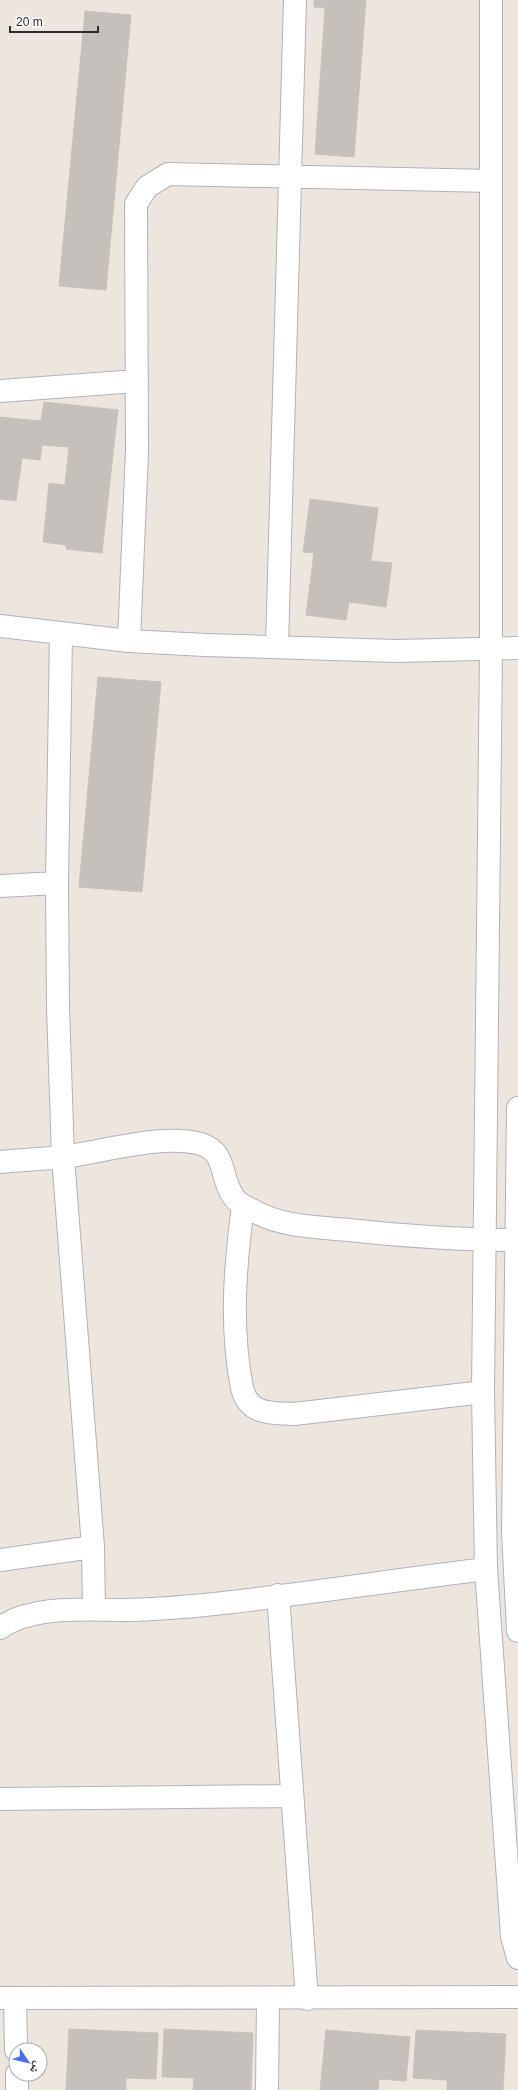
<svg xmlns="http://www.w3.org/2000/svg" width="518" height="2090" viewBox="0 0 518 2090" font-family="Arial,'Noto Naskh Arabic',sans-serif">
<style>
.building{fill:#c5c0bc;stroke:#c8c2b9}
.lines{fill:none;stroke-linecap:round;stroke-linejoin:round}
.street-casing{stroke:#b0b2bb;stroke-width:24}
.secondary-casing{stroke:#b0b2bb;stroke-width:24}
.street{stroke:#fff;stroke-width:22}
.secondary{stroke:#fff;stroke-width:22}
</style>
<rect width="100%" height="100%" fill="#ede6df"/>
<path class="building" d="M314,0H366L354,157L315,154L325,8L314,7Z
M85,11L131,15L106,290L59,286Z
M44,402L118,410L102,553L66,549V545L43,542L49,483L65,485L69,447L42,445L40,460L22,458L16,501L0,499V417L41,421Z
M310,499L378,508L371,561L392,563L386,607L349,602L346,620L306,615L314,553L303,552Z
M98,677L161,682L142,892L79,887Z
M69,2029L158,2033L156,2079L126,2078V2090H66Z
M164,2029L253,2033L251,2090H193L194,2078L162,2077Z
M326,2030L410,2037L406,2081L379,2079L378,2090H320Z
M416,2030L506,2034L503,2090H447V2080L413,2078Z"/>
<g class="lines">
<defs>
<path id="street" d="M0,391L137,381
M0,626L129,641L205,645L396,651L518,648
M61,633L57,883L58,1007L63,1157L93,1547L94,1609
M129,641L137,451L136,204L147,187L168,174L491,181
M277,647L295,0
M0,886L57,883
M0,1162C21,1160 42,1159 63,1157C102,1152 165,1133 201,1144C227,1152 220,1178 233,1196C237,1203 245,1207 252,1210C280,1227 317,1227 349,1230C405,1236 461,1240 518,1240
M243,1206C235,1267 230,1326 242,1388C249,1415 270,1413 294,1414L483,1392
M0,1560L93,1547
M278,1595L307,1999
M0,1628C32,1605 85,1610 123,1610C153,1610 184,1607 214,1604C305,1594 395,1580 486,1569
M0,1799L292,1796
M0,1998L518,1997
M15,1998L16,2050
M17,2074V2090
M267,2090L268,1999"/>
<path id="secondary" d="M491,0V649L483,1392L486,1569L512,1936L518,1958
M518,1108L513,1532L518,1631"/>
</defs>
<use href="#street" class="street-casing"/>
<use href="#secondary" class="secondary-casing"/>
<use href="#street" class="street"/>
<use href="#secondary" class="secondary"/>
</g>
<g transform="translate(28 2062) rotate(125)"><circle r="19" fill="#ffffff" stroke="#ababab"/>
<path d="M0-3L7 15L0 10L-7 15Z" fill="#4b6eee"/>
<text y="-6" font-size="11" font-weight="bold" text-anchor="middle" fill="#2c2c2c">ش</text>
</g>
<path d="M10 26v6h88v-6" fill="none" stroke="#2c2c2c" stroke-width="2"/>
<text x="16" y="26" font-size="12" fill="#2c2c2c" stroke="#ffffff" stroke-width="3" paint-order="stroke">20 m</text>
</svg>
